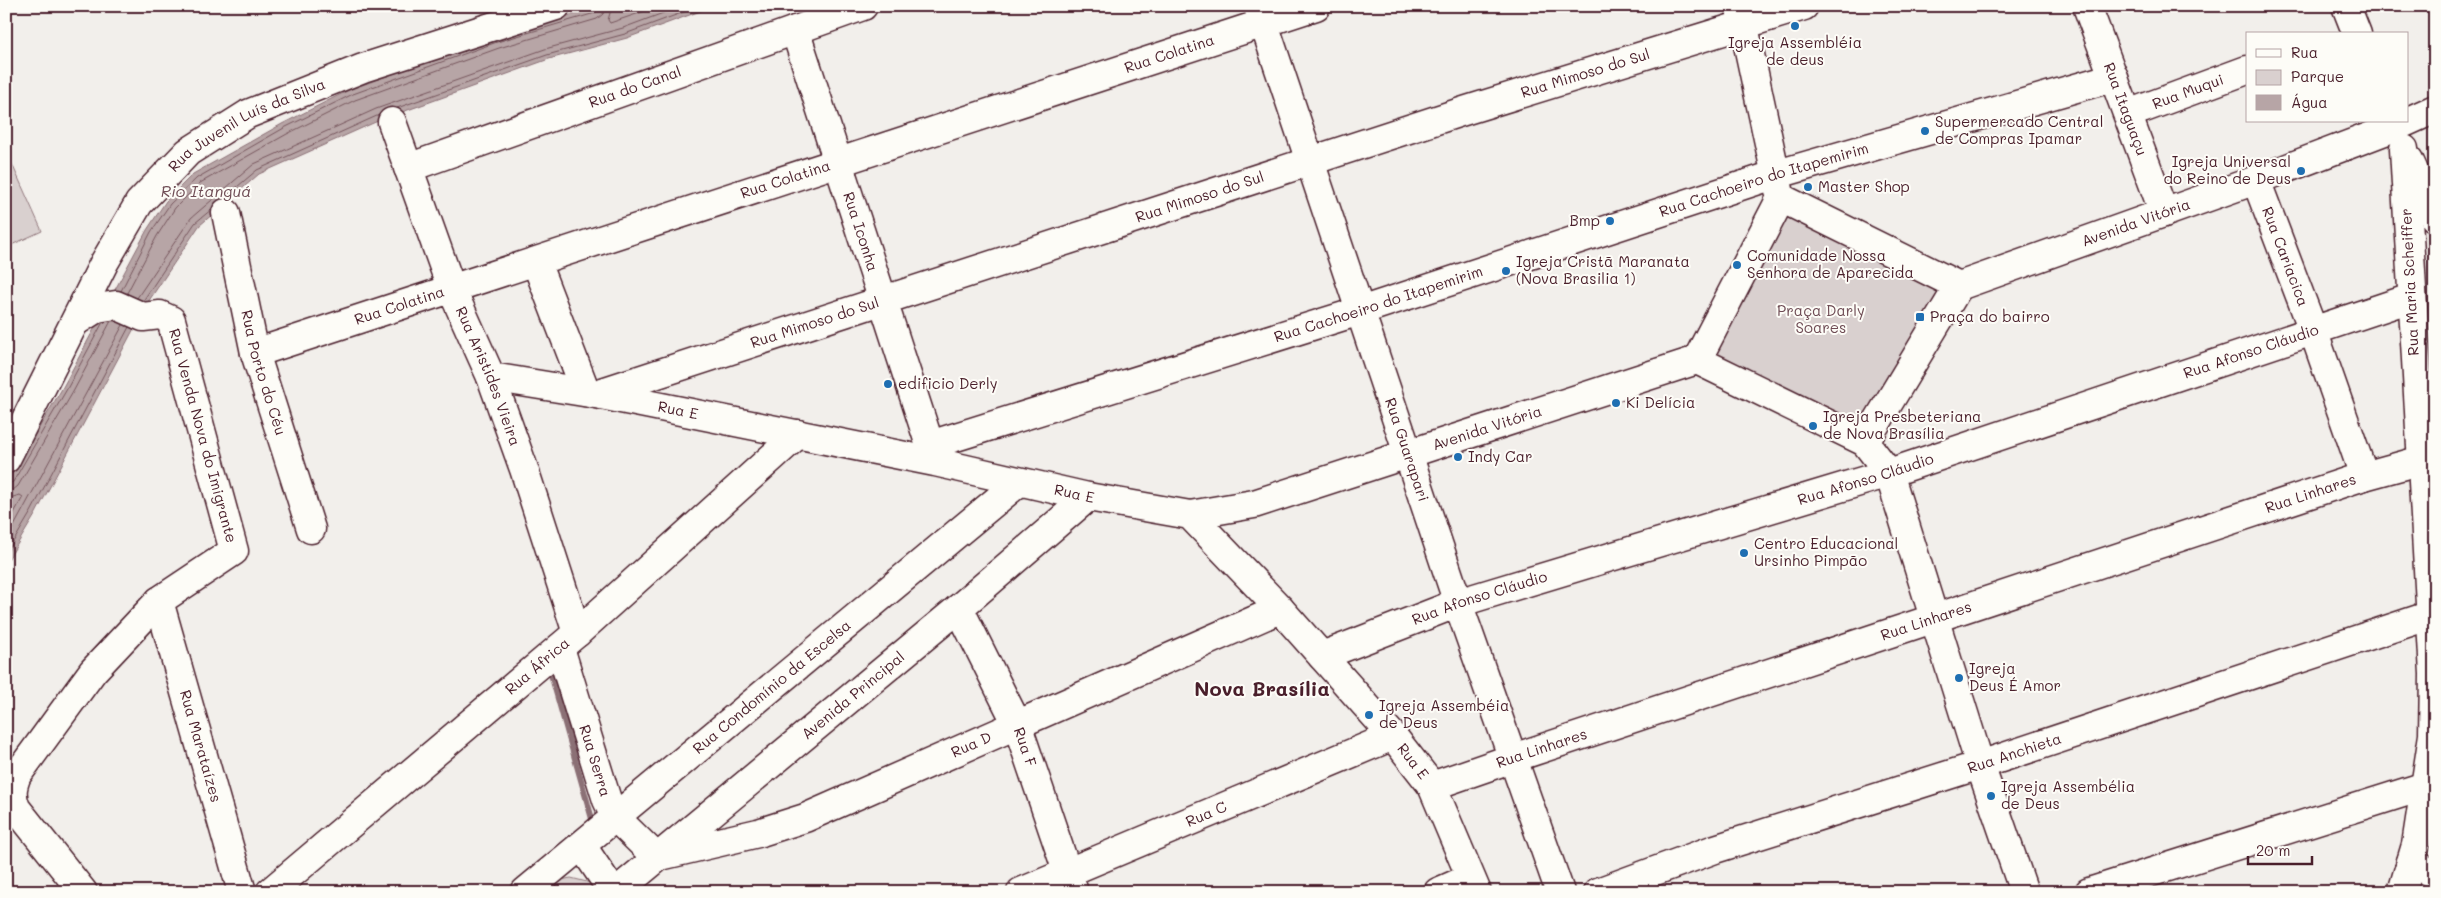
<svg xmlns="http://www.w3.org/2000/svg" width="2441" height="898" viewBox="0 0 2441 898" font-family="Mali,sans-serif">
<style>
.green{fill:#d9d0cf;stroke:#92787d}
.water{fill:#b7a5a6;stroke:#8b6f75}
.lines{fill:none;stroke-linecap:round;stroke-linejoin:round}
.shore{stroke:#76555c;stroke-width:1}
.stream{stroke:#8b6f75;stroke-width:6}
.minor-casing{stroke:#4a1f2b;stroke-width:31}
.minor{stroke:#fdfcf7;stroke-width:28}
.poi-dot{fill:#1f6fb2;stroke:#fdfcf7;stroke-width:2}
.labels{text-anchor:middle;stroke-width:4;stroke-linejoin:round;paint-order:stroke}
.poi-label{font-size:15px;fill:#4a1f2b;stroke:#fdfcf7;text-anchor:start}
.street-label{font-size:15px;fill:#4a1f2b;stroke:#fdfcf7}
.park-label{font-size:15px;fill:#6e4b54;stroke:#fdfcf7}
.water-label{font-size:16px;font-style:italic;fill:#704e56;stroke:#fdfcf7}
.district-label{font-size:20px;font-weight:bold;fill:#4a1f2b;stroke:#fdfcf7}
</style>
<rect width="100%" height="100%" fill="#f2efeb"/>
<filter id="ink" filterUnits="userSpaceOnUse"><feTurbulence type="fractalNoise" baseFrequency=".02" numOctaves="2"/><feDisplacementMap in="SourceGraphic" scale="10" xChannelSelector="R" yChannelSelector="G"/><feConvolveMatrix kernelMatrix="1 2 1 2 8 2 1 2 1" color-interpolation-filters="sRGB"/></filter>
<g filter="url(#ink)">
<path class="green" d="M12,164L42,231L7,247L6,166Z
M1787,215L1941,291L1859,426L1714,354Z
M571,878L591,883L600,892H547L561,880Z"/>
<path class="water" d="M601,6H714L627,38L549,59L380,120L259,174L199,226L148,302L35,515L6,563V484L63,387L147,230L166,201L193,174L282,124L351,89L495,37Z"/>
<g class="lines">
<path class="shore" d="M612,6L608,20L610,23L660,6
M397,108L547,55L625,34L700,6
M224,198L257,170L379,115
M121,291L151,232L170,204L197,178L284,128L353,94L497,42L595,13L599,6
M127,293L157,236L175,208L200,183L287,134L355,100L499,48L597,19L603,14L605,6
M137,298L191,218L254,164L376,109L545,49L623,28L682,6
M143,301L195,223L212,209
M6,485L13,482L67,389L103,322
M6,491L13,490L18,486L73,392L111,321
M6,499L20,495L23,497L6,527
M6,541L123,325
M6,554L31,512L129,327"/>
<path class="stream" d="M549,667L594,826"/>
<defs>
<g id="minor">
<path id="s1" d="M1258,6L1458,603L1560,892"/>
<path id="s2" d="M2087,6L2164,213"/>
<path d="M2346,6L2357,34"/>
<path d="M1740,8L1779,190"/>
<path id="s3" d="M795,30L935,461"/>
<path id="s4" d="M2128,114L2247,70"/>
<path id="s5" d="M392,122L452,290L491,377L524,469L577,633"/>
<path d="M2409,160L2435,218"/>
<path id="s6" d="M408,168L863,6"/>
<path id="s7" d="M2256,180L2313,330L2364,476"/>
<path id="s8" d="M226,213L255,353L311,529"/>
<path d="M536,262L586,392"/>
<path id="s9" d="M1959,286L2256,180L2395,127L2435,109"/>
<path id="s10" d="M75,322L97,308L116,305L143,317L160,315L171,320L234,551L159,601L93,671L17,775C12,787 11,795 16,808L83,892"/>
<path id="s11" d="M255,353L1316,6"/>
<path id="s12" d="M491,377L596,394L935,462L1088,497L1190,515L1280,609L1393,736L1432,786L1477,892"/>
<path id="s13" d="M596,394L1467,110L1804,6"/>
<path d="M1865,442L1959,286L1781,198L1697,360L1865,442L1889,473L1980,765L2024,892"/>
<path id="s14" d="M930,445L1360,311L1774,175L2114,77"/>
<path id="s15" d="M6,459L104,263L139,203L188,152L248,114L363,68L556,6"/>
<path id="s16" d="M1190,515L1254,504L1697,360"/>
<path id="s17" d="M159,601L242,892"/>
<path id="s18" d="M959,608L1017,724L1074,892"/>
<path id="s19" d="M560,648L607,800L615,817L656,857L758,833L805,818L1280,609"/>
<path id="s20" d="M1322,656L1458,603L1889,473L2411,298"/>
<path id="s21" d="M1432,786L1513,758L2364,476L2422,460"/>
<path d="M582,846L613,892"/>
<path d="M2411,862L2435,875"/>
<path id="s22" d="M270,892L577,633L798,434"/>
<path id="s23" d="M525,892L1019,482"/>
<path id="s24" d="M616,892L959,608L1088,497"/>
<path id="s25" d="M1021,892L1393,736"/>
<path d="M1438,892L1470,878"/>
<path id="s26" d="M1598,892L1715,849L1980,765L2431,615"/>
<path d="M2089,892L2425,786"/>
<path d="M2402,892L2416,845L2433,735L2434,674L2404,149"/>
</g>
</defs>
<use href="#minor" class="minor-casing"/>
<use href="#minor" class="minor"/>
</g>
</g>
<g class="poi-dot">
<circle cx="1795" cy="26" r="5"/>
<circle cx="1925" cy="131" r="5"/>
<circle cx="2301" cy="171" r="5"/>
<circle cx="1808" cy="187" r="5"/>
<circle cx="1610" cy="221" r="5"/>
<circle cx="1737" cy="265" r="5"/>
<circle cx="1506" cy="271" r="5"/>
<rect x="1915" y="312" width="10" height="10" rx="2.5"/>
<circle cx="888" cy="384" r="5"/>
<circle cx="1616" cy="403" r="5"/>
<circle cx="1813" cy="426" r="5"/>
<circle cx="1458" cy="457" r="5"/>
<circle cx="1744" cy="553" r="5"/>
<circle cx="1959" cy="678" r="5"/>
<circle cx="1369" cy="715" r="5"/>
<circle cx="1991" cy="796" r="5"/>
</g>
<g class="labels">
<g class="poi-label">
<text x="1795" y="48" text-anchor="middle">Igreja Assembléia<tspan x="1795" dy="17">de deus</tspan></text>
<text x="1935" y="127">Supermercado Central<tspan x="1935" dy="17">de Compras Ipamar</tspan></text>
<text x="2291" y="167" text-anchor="end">Igreja Universal<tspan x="2291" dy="17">do Reino de Deus</tspan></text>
<text x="1818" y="192">Master Shop</text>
<text x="1600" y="226" text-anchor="end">Bmp</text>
<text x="1747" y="261">Comunidade Nossa<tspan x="1747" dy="17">Senhora de Aparecida</tspan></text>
<text x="1516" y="267">Igreja Cristã Maranata<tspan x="1516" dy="17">(Nova Brasilia 1)</tspan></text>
<text x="1930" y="322">Praça do bairro</text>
<text x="898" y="389">edificio Derly</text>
<text x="1626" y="408">Ki Delícia</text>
<text x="1823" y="422">Igreja Presbeteriana<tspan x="1823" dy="17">de Nova Brasília</tspan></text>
<text x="1468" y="462">Indy Car</text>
<text x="1754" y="549">Centro Educacional<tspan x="1754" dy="17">Ursinho Pimpão</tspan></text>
<text x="1969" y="674">Igreja<tspan x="1969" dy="17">Deus É Amor</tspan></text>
<text x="1379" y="711">Igreja Assembéia<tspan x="1379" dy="17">de Deus</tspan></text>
<text x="2001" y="792">Igreja Assembélia<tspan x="2001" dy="17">de Deus</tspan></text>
</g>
<g class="street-label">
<text dy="5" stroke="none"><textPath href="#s11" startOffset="962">Rua Colatina</textPath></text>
<text dy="5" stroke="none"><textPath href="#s13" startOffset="1040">Rua Mimoso do Sul</textPath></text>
<text dy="5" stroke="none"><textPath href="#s6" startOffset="241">Rua do Canal</textPath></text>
<text dy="5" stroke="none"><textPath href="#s4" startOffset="64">Rua Muqui</textPath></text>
<text dy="5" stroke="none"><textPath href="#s2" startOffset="110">Rua Itaguaçu</textPath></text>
<text dy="5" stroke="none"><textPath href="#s15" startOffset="424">Rua Juvenil Luís da Silva</textPath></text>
<text dy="5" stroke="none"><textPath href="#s11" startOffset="558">Rua Colatina</textPath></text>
<text dy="5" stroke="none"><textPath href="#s14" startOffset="875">Rua Cachoeiro do Itapemirim</textPath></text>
<text dy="5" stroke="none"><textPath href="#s13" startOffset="635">Rua Mimoso do Sul</textPath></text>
<text dy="5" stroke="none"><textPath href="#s9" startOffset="188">Avenida Vitória</textPath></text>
<text dy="5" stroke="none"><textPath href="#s3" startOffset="212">Rua Iconha</textPath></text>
<text dy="5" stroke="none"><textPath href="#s7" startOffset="82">Rua Cariacica</textPath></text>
<text transform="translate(2410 282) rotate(-93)" y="5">Rua Maria Scheiffer</text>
<text dy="5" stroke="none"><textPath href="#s14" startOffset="470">Rua Cachoeiro do Itapemirim</textPath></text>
<text dy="5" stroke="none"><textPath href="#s11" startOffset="152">Rua Colatina</textPath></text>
<text dy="5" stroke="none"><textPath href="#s13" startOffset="230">Rua Mimoso do Sul</textPath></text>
<text dy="5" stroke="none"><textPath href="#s20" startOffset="978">Rua Afonso Cláudio</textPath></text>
<text dy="5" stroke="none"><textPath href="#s8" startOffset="164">Rua Porto do Céu</textPath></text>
<text dy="5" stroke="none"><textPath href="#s5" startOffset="272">Rua Aristides Vieira</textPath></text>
<text dy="5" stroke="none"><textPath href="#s12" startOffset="190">Rua E</textPath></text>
<text dy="5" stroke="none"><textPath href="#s16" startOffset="310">Avenida Vitória</textPath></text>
<text dy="5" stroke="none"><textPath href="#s10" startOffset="224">Rua Venda Nova do Imigrante</textPath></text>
<text dy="5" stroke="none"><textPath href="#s1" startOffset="468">Rua Guarapari</textPath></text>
<text dy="5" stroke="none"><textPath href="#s20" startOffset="572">Rua Afonso Cláudio</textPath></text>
<text dy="5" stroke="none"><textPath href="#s12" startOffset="595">Rua E</textPath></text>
<text dy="5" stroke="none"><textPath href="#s21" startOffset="926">Rua Linhares</textPath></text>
<text dy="5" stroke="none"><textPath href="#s20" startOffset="168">Rua Afonso Cláudio</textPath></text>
<text dy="5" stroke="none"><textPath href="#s21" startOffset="521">Rua Linhares</textPath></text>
<text dy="5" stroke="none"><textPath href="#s22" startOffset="350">Rua África</textPath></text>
<text dy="5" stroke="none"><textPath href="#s23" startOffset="321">Rua Condomínio da Escelsa</textPath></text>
<text dy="5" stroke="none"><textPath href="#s24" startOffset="308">Avenida Principal</textPath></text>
<text dy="5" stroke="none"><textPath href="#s19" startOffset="571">Rua D</textPath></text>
<text dy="5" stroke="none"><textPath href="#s17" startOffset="151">Rua Marataízes</textPath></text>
<text dy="5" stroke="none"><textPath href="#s18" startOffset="154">Rua F</textPath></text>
<text dy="5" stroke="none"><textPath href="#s21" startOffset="116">Rua Linhares</textPath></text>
<text dy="5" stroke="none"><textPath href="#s26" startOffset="439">Rua Anchieta</textPath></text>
<text dy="5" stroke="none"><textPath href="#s19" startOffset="118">Rua Serra</textPath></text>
<text dy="5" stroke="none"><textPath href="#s12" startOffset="1045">Rua E</textPath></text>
<text dy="5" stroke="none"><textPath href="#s25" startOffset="201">Rua C</textPath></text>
</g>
<g class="park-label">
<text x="1821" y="316">Praça Darly<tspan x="1821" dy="17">Soares</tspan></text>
</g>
<g class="water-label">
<text x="206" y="197">Rio Itanguá</text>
</g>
<g class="district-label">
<text x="1262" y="696">Nova Brasília</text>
</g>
</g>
<rect width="2441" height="898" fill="none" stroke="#fdfcf7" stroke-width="25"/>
<rect x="12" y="12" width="2416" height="873" fill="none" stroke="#4a1f2b" stroke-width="2" filter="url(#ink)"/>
<rect x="2246" y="32" width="162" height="90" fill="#fdfcf7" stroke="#b5a4a5"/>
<rect x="2256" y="49" width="25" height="8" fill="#fdfcf7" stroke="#b5a4a5"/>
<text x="2291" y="58" font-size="15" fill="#4a1f2b">Rua</text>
<rect x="2256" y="70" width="25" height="15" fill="#d9d0cf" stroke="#b5a4a5"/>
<text x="2291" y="82" font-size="15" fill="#4a1f2b">Parque</text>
<rect x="2256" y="95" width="25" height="15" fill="#b7a5a6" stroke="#b5a4a5"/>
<text x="2291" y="108" font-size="15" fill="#4a1f2b">Água</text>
<path d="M2248 856v8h64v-8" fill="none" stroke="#4a1f2b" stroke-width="2.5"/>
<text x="2256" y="856" font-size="15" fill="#4a1f2b" stroke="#fdfcf7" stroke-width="4" paint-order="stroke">20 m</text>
</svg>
